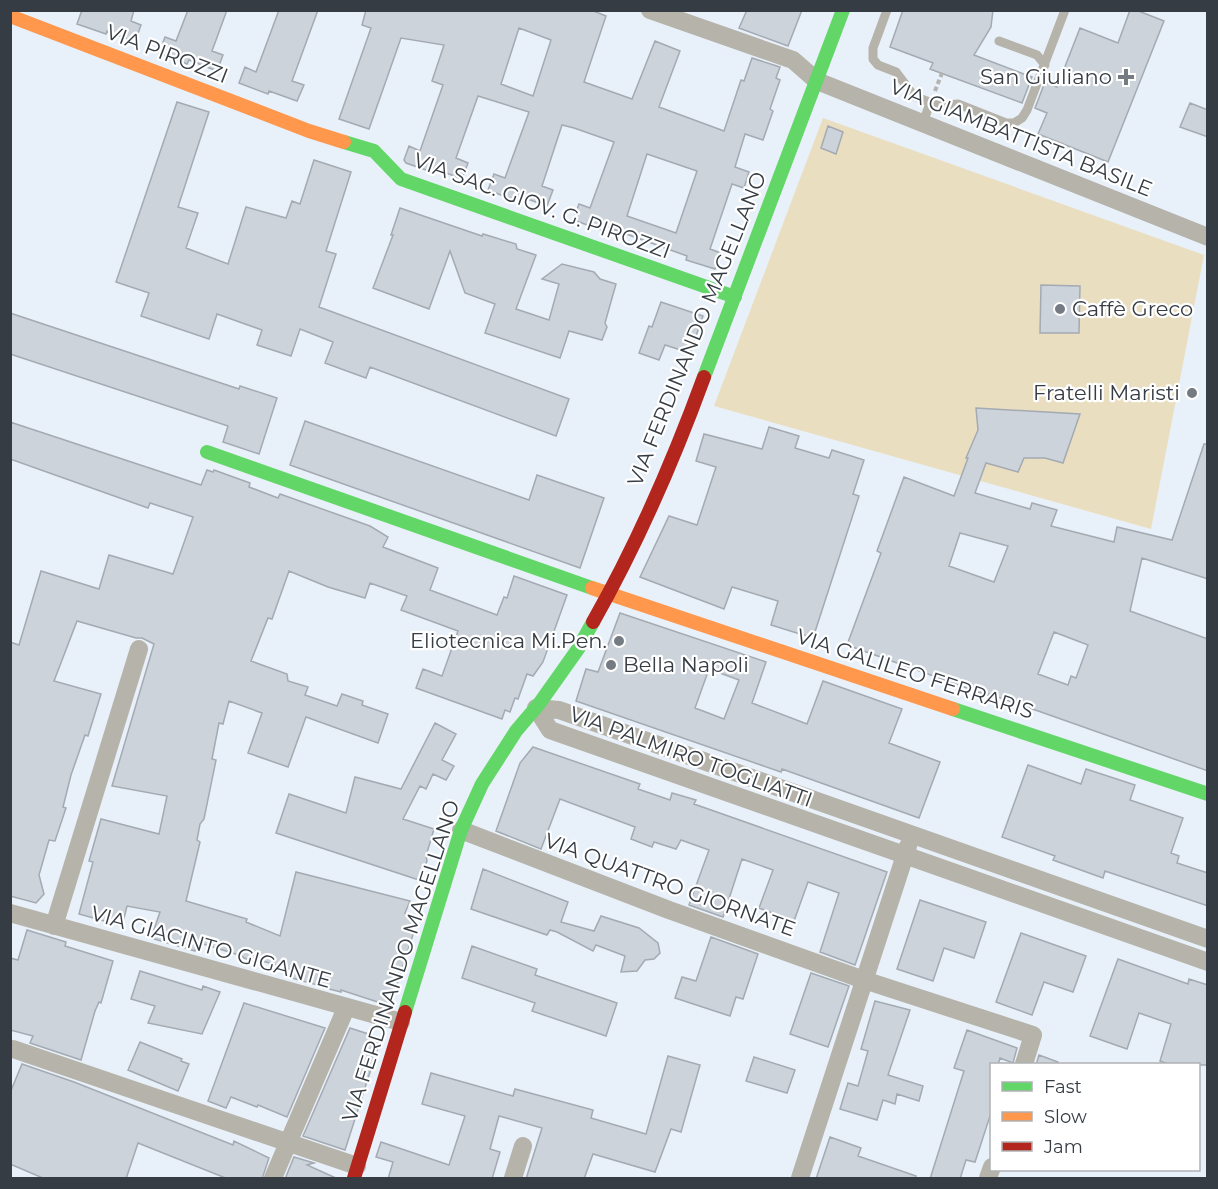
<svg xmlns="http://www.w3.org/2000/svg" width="1218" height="1189" viewBox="0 0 1218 1189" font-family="Montserrat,sans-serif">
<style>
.green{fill:#eadec0}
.building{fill:#ccd3db;stroke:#a4aab2;stroke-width:1.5;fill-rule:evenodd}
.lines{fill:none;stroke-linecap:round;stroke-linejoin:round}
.path{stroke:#b4b4b2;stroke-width:4;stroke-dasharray:4.5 3;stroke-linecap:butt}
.lane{stroke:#b5b3aa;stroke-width:9}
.street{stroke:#b5b3aa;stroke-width:18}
.fast{stroke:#63d668;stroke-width:14}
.slow{stroke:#ff974d;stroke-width:14}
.jam{stroke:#b3261e;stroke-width:14}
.poi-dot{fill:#747b83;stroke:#fff;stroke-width:2}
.labels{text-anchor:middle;stroke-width:4.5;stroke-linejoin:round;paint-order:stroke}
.street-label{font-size:21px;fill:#353c43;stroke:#fff}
.poi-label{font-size:21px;fill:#353c43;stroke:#fff;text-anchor:end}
</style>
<rect width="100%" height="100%" fill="#e8f0f9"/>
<path class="green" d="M823,118L1204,255L1151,529L714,406Z"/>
<path class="building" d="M82,10H134L131,21L141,25L135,42L107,31L106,34L77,24Z
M188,10H227L212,51L223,55L217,71L189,60L187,64L159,53L165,37L176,41Z
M279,10H318L292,81L304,85L297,101L269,91L268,94L239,83L245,67L256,72Z
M366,10H591L606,16L584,82L632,99L655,41L680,51L659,107L724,131L741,80L744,81L752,58L780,67L776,78L780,80L770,109L773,111L763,140L745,134L735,167L749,172L744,188L732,184L710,249L721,253L715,269L686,260L687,256L604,226L602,230L573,220L579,204L590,208L614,142L574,128L562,125L542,186L553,190L547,206L519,196L517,201L488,190L494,174L505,178L529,112L478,96L456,158L468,163L462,179L433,168L432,172L406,163L404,160L409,146L420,151L443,85L432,81L444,45L401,38L369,129L339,119L371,28L362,25ZM519,28L551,40L533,96L501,84ZM647,154L697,171L676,233L627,216Z
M747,10H802L788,46L739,28Z
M903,10H993L991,27L974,55L1032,77L1022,103L930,69L933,63L890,47Z
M1130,10H1136L1164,21L1108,162L1038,134L1047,113L1035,108L1045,82L1057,87L1080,28L1118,43Z
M177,102L209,112L178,207L198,213L186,248L228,264L246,207L286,218L292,201L300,204L314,160L351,172L326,251L336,254L319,307L569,399L556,436L370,367L366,378L325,363L333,342L300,329L291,356L257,345L262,330L217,314L209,339L141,316L149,293L116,282Z
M1190,103L1208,110V137L1180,127Z
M828,126L843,132L836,154L821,148Z
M400,208L482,236L483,234L516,244L517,249L536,255L516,309L549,320L559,284L542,279L562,264L594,272L600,279L616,284L605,323L607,327L602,340L569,331L560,358L485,333L495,304L465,293L450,251L429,309L373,288L393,235H391Z
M1041,285L1080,286L1079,333H1040Z
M661,302L703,316L690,353L665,345L659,360L639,353L649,326L652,327Z
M10,313L239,389L240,386L277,398L259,454L223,442L228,426L10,354Z
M976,408L1080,414L1063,463L1045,458H1024L1018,472L986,463L975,493L1030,509L1032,503L1057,510L1051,526L1114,542L1117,527L1172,540L1204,444H1208V579L1142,558L1130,611L1208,639V771L1041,712L989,694V696L847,645L881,553L877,551L904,477L954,496L968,458H966L978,430ZM960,533L1008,546L994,582L949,566ZM1054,632L1088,645L1076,678L1071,676L1068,685L1038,674Z
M305,421L529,500L537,475L604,498L580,568L290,465Z
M10,422L201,485L207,470L213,472L214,470L250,483L249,487L278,498L280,494L370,526L388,537L383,547L438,568L430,590L497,615L504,597L507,598L514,576L567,595L543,662L533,676L527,674L518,699L515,698L510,712L505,710L502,719L416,688L423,669L442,676L458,631L401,610L407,596L370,583L365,598L328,587L289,571L272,619L268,618L251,661L287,674L288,681L308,687L305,695L337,706L342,694L363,701L362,705L388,714L378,743L306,717L288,767L248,753L262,713L229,701L223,724L219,723L212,759L216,760L204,819L200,824L197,840L200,842L186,901L247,919L246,922L280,936L296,872L410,901L405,913L418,919L390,1006L341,990V992L325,988V987L288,977L290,969L259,960L258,963L244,958L242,956L197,942L195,951L151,938L160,912L127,906L122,926L79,914L93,862L89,861L101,819L159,834L167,796L112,786L154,644L142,638H136L77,621L54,681L101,694L88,736L85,735L71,775L63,807L66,808L55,841L49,840L39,875L44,894L36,903L10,896V642L19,645L41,571L99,589L109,555L173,574L193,517L150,503L148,508L10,459Z
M769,427L799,436L795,448L829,458L832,450L864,460L853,494L859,496L813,638L771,625L778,601L732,587L724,609L640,577L669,516L697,525L716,467L696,461L704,434L762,449Z
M620,613L766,662L752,703L807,724L823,681L902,709L889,743L940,762L919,818L782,769L781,772L576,701L586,669L598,672ZM709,669L739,680L724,719L695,708Z
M435,723L456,734L442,760L454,766L446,780L433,774L426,789L420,786L403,819L434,829L426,856L427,861L419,880L276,833L289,794L346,813L355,777L401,789Z
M533,747L640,784L638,789L670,800L672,793L696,800L694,804L887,872L855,965L820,952L839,893L808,882L794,921L759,908L773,870L742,859L723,917L689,905L709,850L681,840L676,849L654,842L652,847L631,839L635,827L560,799L541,849L496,831L520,763Z
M1028,765L1081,784L1086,769L1135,785L1130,800L1183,818L1171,853L1179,856L1177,863L1208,873V906L1105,871L1103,878L1053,860L1055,856L1002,837Z
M483,869L568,902L561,922L594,931L601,916L639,928L658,943L660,953L654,959L645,960L637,971L621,972L625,956L596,945L593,951L557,932L550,930L547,935L471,909Z
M920,900L986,922L974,958L944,948L933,981L897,969Z
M27,930L66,942L65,946L113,961L101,1003L99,1002L95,1011L81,1060L30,1043L33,1036L10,1030V958L18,960Z
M1021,933L1086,956L1073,992L1044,982L1032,1015L996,1002Z
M711,937L758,954L743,999L736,997L730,1016L675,998L682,977L696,981Z
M472,946L537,969L535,975L617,1003L606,1036L532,1011L535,1003L462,978Z
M1118,959L1188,984L1189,979L1208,985V1065H1171L1160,1061L1171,1024L1139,1013L1127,1049L1090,1036Z
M140,971L202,990L203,986L220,992L202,1034L148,1023L155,1006L131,999Z
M811,973L849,986L828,1047L790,1034Z
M875,1001L910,1010L888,1075L923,1086L919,1101L897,1094L895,1104L883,1100L877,1120L840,1109L848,1083L858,1086L868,1051L861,1049Z
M244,1003L325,1028L287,1117L258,1105L257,1107L231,1097L226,1108L208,1101Z
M350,1028L381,1038L345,1150L303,1136Z
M967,1030L1017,1048L1013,1063L1000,1058L998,1065H992V1110L975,1162L966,1160L960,1179H930L964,1071L954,1068Z
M140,1042L182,1059L181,1061L189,1064L178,1091L128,1070Z
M1039,1055L1058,1062V1065H1036Z
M668,1056L700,1065L681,1132L671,1129L655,1172L593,1154L584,1179H526L542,1128L499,1116L490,1149L500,1152L492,1179H388L393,1162L376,1157L381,1142L449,1165L465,1116L422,1104L431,1073L513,1096L515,1089L593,1110L591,1118L646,1134Z
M754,1057L795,1070L787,1093L746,1081Z
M22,1064L74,1082L233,1145L234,1141L269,1158L262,1179H228L138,1143L126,1179H45L10,1164V1093Z
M830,1137L861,1148L858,1156L916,1176L915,1179H816Z
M294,1157L314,1163L307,1165L338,1179H285Z"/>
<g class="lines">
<path class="path" d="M935,91L942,73"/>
<path class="lane" d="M887,10L873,48V59L878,65L896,72L914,96L939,106L958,104L1006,123H1014L1022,118L1027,110L1065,10
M999,41L1037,55L1045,65
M923,123L930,103"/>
<path class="street" d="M650,10L793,60L817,81L1208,237
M536,708L550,730L1208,962
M536,708L559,710L1208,939
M461,830L669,910L864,980L1033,1035L1024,1064
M10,913L401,1022
M54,926L139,649
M13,1049L357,1166
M273,1178L346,1008
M513,1178L523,1146
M800,1178L908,846
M988,1178L992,1167"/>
<path class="fast" d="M344,142L374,151L401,179L735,297
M704,377L843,10
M207,452L592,588
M953,709L1208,794
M405,1012L461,830L482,784L516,731L539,704L578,649L593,622"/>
<path class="slow" d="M10,16L309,131L344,142
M592,588L953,709"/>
<path class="jam" d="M593,622C636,546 674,459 704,377
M354,1178L405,1012"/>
</g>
<g class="poi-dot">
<path d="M1123 68h6v6h6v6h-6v6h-6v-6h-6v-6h6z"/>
<circle cx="1060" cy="309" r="6"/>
<circle cx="1192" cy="393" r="6"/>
<circle cx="619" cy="641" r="6"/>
<circle cx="611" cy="665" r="6"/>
</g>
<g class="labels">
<g class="street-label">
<text transform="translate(167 54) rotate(21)" y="7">VIA PIROZZI</text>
<text transform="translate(1021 138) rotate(22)" y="7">VIA GIAMBATTISTA BASILE</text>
<text transform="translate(542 206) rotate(20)" y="7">VIA SAC. GIOV. G. PIROZZI</text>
<text transform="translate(697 329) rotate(-68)" y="7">VIA FERDINANDO MAGELLANO</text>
<text transform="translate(915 674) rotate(18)" y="7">VIA GALILEO FERRARIS</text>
<text transform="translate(691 757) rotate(20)" y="7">VIA PALMIRO TOGLIATTI</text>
<text transform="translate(670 885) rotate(20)" y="7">VIA QUATTRO GIORNATE</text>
<text transform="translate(211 947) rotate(16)" y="7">VIA GIACINTO GIGANTE</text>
<text transform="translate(401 961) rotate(-72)" y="7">VIA FERDINANDO MAGELLANO</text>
</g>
<g class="poi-label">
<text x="1112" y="84">San Giuliano</text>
<text x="1072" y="316" text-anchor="start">Caffè Greco</text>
<text x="1180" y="400">Fratelli Maristi</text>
<text x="607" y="648">Eliotecnica Mi.Pen.</text>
<text x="623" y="672" text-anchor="start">Bella Napoli</text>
</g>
</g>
<rect width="1218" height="1189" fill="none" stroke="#353c43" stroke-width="24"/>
<rect x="990" y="1063" width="210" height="108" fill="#ffffff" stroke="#aeb1b4" stroke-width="1.5"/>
<rect x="1002" y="1082" width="30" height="9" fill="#63d668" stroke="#aeb1b4" stroke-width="1.5"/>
<text x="1044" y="1093" font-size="18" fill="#353c43">Fast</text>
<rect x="1002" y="1112" width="30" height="9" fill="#ff974d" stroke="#aeb1b4" stroke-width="1.5"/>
<text x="1044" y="1123" font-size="18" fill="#353c43">Slow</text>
<rect x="1002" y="1142" width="30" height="9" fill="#b3261e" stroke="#aeb1b4" stroke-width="1.5"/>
<text x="1044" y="1153" font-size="18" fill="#353c43">Jam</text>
</svg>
